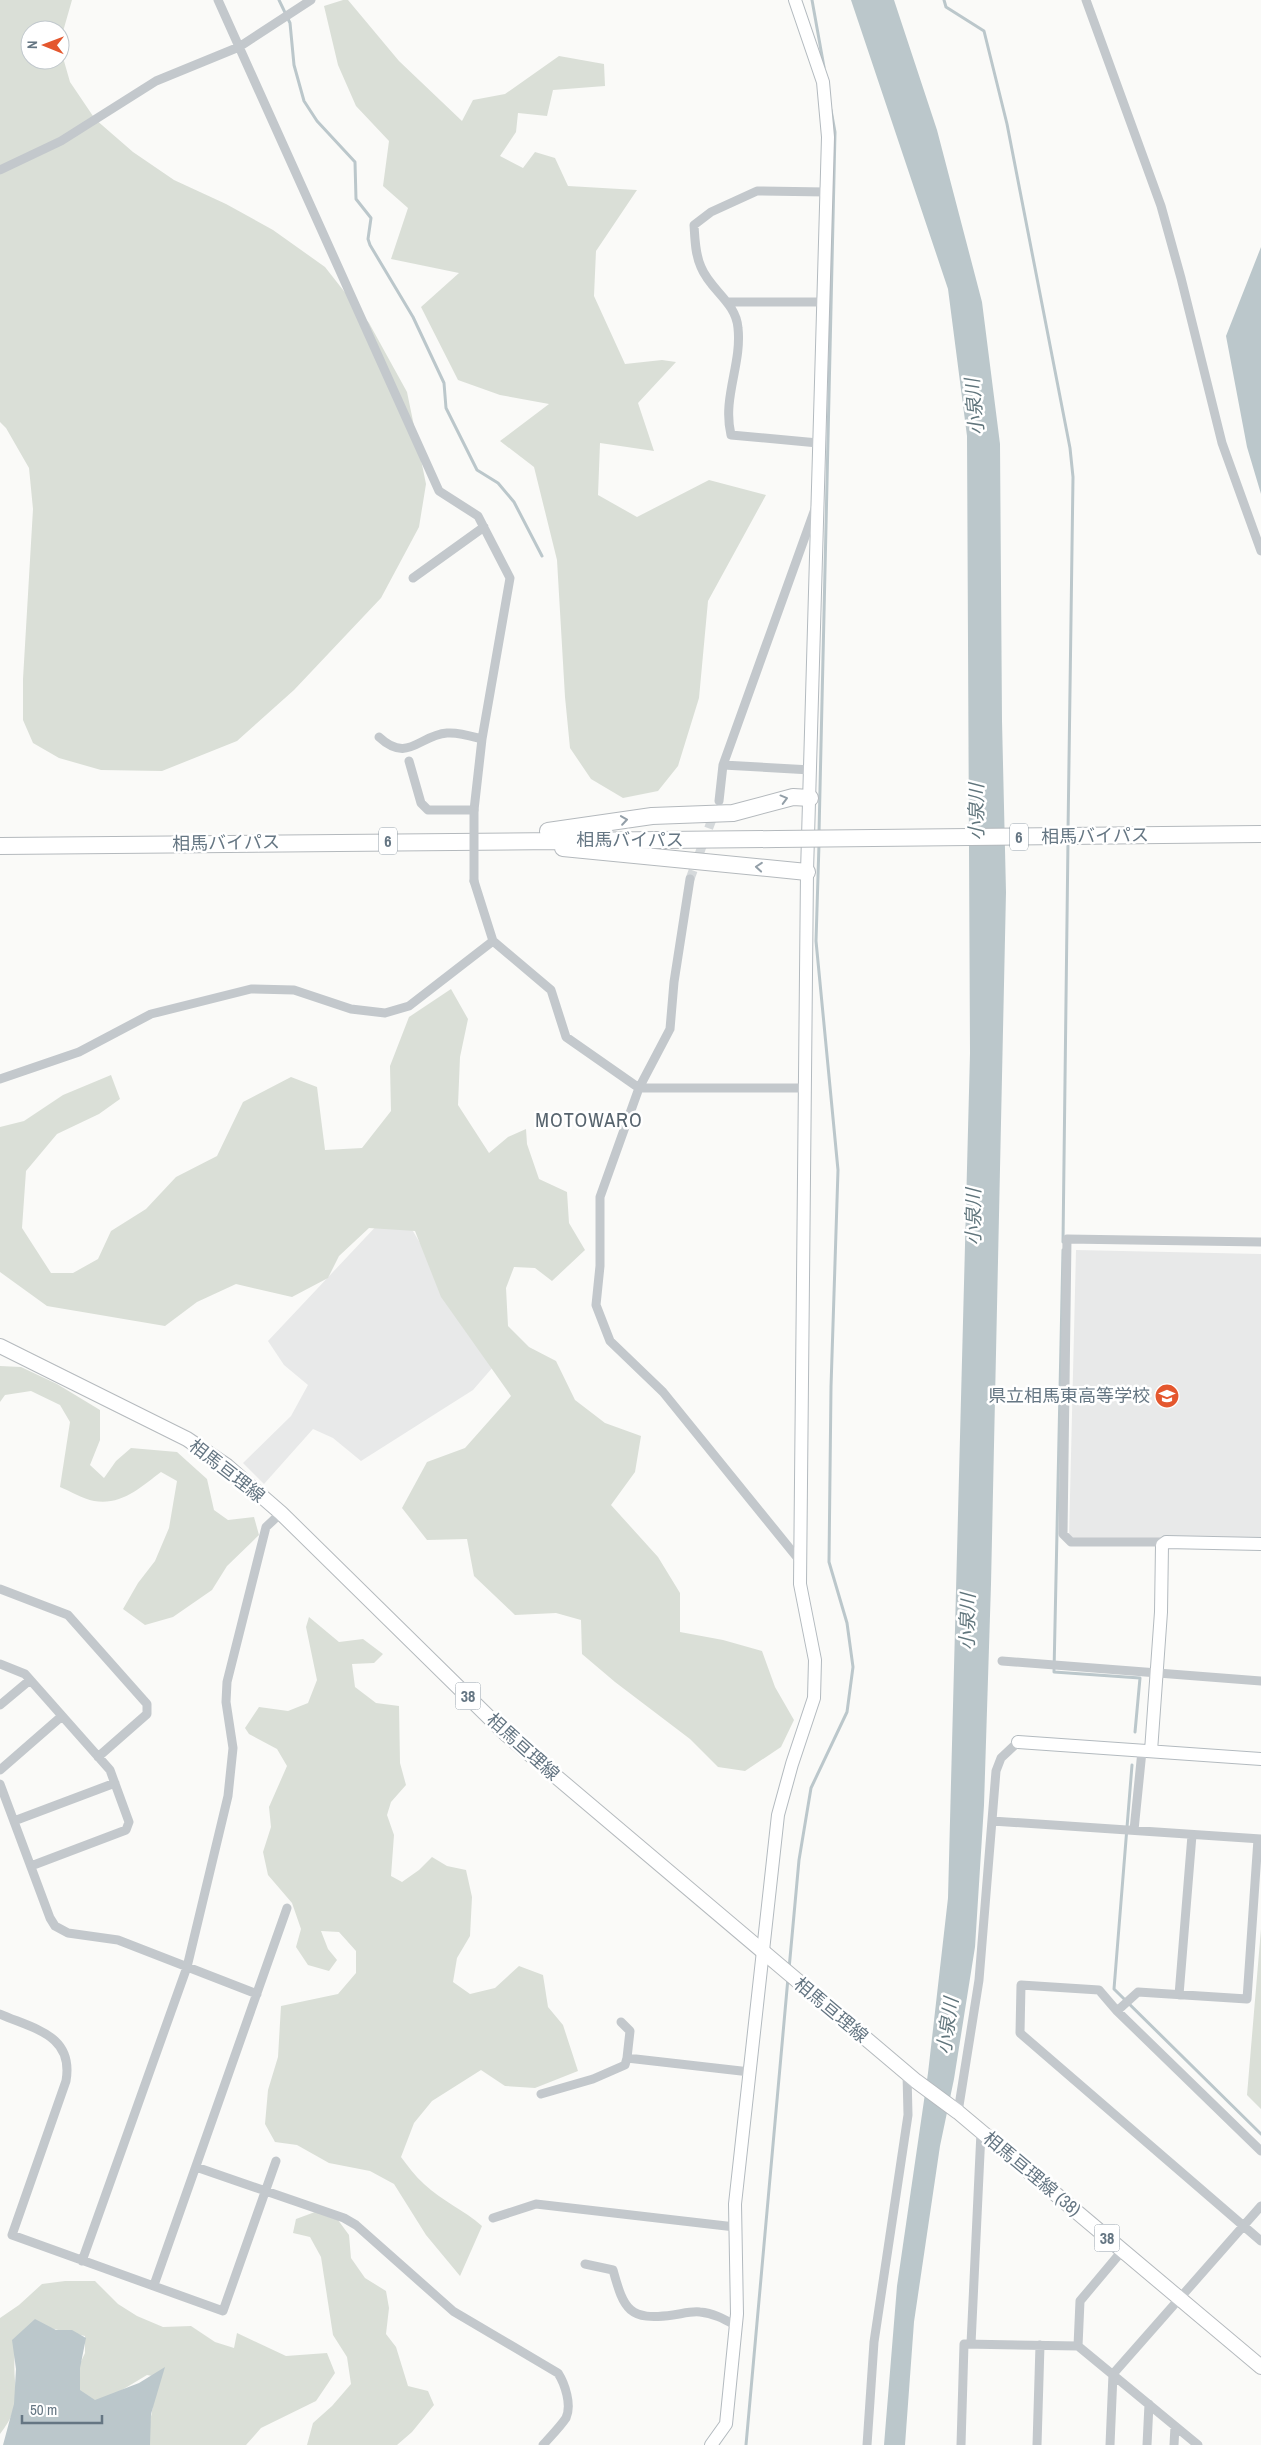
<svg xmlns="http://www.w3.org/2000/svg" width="1261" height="2445" viewBox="0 0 1261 2445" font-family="'Archivo Narrow','Noto Sans JP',sans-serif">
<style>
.built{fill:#e8e9e9}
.green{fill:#dadfd7}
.water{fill:#bbc7cb}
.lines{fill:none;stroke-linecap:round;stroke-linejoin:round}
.stream{stroke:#bbc7cb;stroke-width:3}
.street-tunnel{stroke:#d5d9db;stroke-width:9;stroke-dasharray:9 4.5;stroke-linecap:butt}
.secondary-casing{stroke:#b3babf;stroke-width:14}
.primary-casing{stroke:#b5babe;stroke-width:16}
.highway-casing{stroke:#b4b9bd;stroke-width:18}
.street{stroke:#c3c8cc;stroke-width:9}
.secondary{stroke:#fff;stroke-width:12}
.primary{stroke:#fff;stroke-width:14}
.highway{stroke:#fff;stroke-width:16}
.highway-bridge-casing{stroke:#b4b9bd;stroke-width:18;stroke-linecap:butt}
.street-bridge{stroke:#c3c8cc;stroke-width:9}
.highway-bridge{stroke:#fff;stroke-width:16}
.oneway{stroke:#939fa8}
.labels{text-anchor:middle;stroke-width:5;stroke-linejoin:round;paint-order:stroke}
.shield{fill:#fff;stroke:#939fa8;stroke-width:1}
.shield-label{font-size:16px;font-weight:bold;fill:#657683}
.street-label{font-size:18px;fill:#657683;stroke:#fff}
.poi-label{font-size:18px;fill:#657683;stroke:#fff;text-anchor:end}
.water-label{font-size:19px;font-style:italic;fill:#60757c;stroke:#fff}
.quarter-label{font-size:20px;letter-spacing:1px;fill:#57646e;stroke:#fff}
</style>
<rect width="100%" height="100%" fill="#fafaf8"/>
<path class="built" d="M397,1204L493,1367L473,1390L361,1461L333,1438L313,1429L264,1484L243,1463L291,1416L308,1385L284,1365L268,1341Z
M1076,1250L1261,1254V1541L1069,1538Z"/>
<path class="green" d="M0,0H72L60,42V30H30V60H60V47L70,82L95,119L133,152L174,180L226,204L273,230L325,267L369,323L407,392L426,484L419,527L381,598L294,690L237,741L162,771L101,770L59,758L33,743L23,720V679L33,509L29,468L6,428L0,422Z
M343,0H348L399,61L462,121L473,100L505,94L559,56L604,64L605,86L553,90L547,116L518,113L516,132L500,156L523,168L535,152L555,158L568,186L637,190L596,251L594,296L625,364L662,360L676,362L638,403L654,451L600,443L598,495L637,517L709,480L766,495L708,601L699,698L678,766L658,791L623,798L591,779L570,748L565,697L557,560L534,467L500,441L549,404L500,395L458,380L421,307L459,273L391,259L408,208L383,186L389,141L356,106L338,65L324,6Z
M451,989L468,1019L460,1057L458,1105L489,1153L508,1137L526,1129L527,1144L539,1179L567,1192L569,1223L585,1250L552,1281L535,1268L514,1267L506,1288L508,1326L529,1347L556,1361L575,1400L605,1423L641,1436L635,1472L611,1505L658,1557L680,1593V1632L723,1640L762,1651L775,1687L794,1720L781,1747L745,1771L718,1767L690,1739L615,1682L582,1654L581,1620L556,1613L515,1615L474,1576L467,1539L427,1540L402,1508L427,1462L465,1448L511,1396L441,1297L415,1231L369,1228L339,1256L328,1278L292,1297L236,1284L197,1302L165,1326L47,1306L0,1272V1127L24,1121L63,1095L111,1075L120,1099L99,1114L57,1134L26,1171L22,1228L51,1273H73L98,1259L111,1231L146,1209L176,1177L217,1156L243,1102L291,1077L317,1087L325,1150L362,1148L391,1111L390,1066L409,1017Z
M0,1366L21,1367L57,1384L100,1410V1440L90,1465L104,1478L116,1461L131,1448L177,1452L207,1479L214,1510L228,1520L254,1517L259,1535L227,1566L212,1590L173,1617L145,1625L123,1609L138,1583L155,1561L169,1528L177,1481L161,1472C141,1487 121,1506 94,1501C83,1499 70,1491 60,1487L70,1422L60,1405L31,1391L5,1395L0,1402Z
M309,1617L339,1642L363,1639L383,1654L374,1663L352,1664L355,1687L376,1703L399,1706L400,1763L406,1785L391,1802L387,1815L394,1835L391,1876L402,1882L419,1870L432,1857L447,1866L466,1870L472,1897L470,1936L457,1958L453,1982L470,1994L495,1988L519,1966L543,1975L548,2007L563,2025L578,2071L535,2088L505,2086L481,2070L432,2101L414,2123L401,2157C408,2166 415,2176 424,2184C442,2201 464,2210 482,2226L460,2276L426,2235L394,2184L370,2171L329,2163L297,2145L275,2142L265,2124L268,2090L278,2057L281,2006L338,1994L356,1973V1951L339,1932L321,1931L328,1949L337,1960L329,1971L308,1965L296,1947L301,1929L292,1903L268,1875L263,1852L271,1827L269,1807L287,1766L277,1749L249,1734L245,1728L259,1707L288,1711L308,1703L317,1680L306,1627Z
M1261,1929V2109L1247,2095Z
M315,2212L338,2220L349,2235L351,2258L365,2278L386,2291L389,2308L386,2334L396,2347L408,2386L428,2391L434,2405L412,2432L397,2445H307L313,2423L332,2406L351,2384L347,2357L333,2335L321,2257L310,2237L293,2233L296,2219Z
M65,2281H95L118,2304L137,2316L163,2327L191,2326L215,2342L234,2348L237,2333L286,2356L327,2353L335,2373L316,2401L261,2428L246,2445H146L158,2377L147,2375L107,2399L91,2402L71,2383L85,2353V2336L45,2327L26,2328C22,2335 16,2345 15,2353C11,2388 26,2401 0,2434V2318L19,2305L42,2284Z"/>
<path class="water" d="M851,0H894L937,130L982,302L1000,444L1002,721L1006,892L991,1584L984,1805L975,1947L954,2079L940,2146L914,2322L905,2445H884L897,2286L928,2073L948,1898L970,1053L967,436L948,289Z
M1261,247V494L1247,447L1226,336Z
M35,2319L56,2330H72L86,2338L80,2368V2390L95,2400L139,2383L165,2367L151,2414L150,2445H3L14,2404L16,2369L12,2340Z"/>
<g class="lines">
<path class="stream" d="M279,0L290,23L294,65L304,101L317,121L355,162L356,199L371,218L368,239L370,245L413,317L444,383L446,408L477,470L498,483L514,502L542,556
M812,0L824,67
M944,0L946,7L984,31L1007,124L1070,448L1073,477L1068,832
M819,833L835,132L831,110
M1063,1242L1068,840
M1063,1250L1054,1672L1140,1678L1135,1732
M1132,1765L1114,1989L1261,2134
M789,1969L799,1860L811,1788L847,1712L853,1667L847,1623L829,1562L831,1387L838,1170L816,941L819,844
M746,2445L788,1978"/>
<path class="street-tunnel" d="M690,879L715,811"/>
<defs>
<path id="secondary" d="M1018,1742L1261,1759
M1151,1751L1161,1612L1162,1545L1166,1542L1261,1544
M711,2445L726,2424L737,2314L735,2204L778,1815L792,1764L814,1698L815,1660L800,1584L807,872L828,137L823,82L795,0"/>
<path id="primary" d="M0,1346L187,1439L227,1466L281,1513L507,1735L916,2081L958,2112L1261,2367"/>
<path id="highway" d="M548,831L652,816L733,813L793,797L810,798
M0,846L777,839
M563,848L807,872"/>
</defs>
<use href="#secondary" class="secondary-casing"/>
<use href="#primary" class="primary-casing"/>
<use href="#highway" class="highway-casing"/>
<path class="street" d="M218,0L439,491L478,516L510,578L482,739L474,810H428L421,803L409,761
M1086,0L1161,206L1181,278L1222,443L1261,551
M0,170L61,141L156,81L239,47L311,0
M728,302H823
M818,443L731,435C722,398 742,364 738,328C736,302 710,290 701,267C695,254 695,239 694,225L711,212L757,191L826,192
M413,578L484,527
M379,737C408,764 419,735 447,733C459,732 471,736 482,739
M723,765L811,770
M719,801L723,765L815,509
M690,879L674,982L670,1029L639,1088L600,1197V1266L596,1305L610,1341L663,1392L800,1561
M474,881L493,941L551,990L566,1037L639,1088H804
M0,1079L79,1052L151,1014L251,989L294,990L351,1009L385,1013L409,1006L493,941
M1166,1542H1071L1063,1534L1067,1239L1261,1242
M0,1589L68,1615L147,1704V1714L98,1757
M1002,1661L1261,1681
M0,1664L25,1674L110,1770L129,1822L126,1830L31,1866
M0,1705L30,1680
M0,1770L62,1716
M0,1784L50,1918L55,1926L68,1933L118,1940L257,1994
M14,1821L115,1783
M992,1821L1261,1839
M1134,1830L1142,1751
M1179,1995L1192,1835
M1117,2011L1138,1992L1247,1999L1258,1839
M0,2014C34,2029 74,2035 66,2081L12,2235L223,2311L276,2161
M621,2022L630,2031L627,2058L750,2072
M541,2094L593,2079L625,2065L627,2058
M958,2112L979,1980L996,1771L1001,1758L1018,1742
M1261,2151L1117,2011L1099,1990L1021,1985L1020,2033L1261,2241
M196,2167L344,2218L356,2225L453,2311L558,2373C565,2384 572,2405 566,2418C560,2427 550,2437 543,2445
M493,2218L536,2204L735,2227
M82,2261L187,1967L228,1796L233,1748L226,1702L227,1682L266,1527L281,1513
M585,2264L613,2270C624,2310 629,2321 673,2315C681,2314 691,2311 700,2312C713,2313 724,2319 735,2325
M154,2285L287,1908
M971,2344L981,2132
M1078,2346L1080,2301L1122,2251
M867,2445L874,2342L908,2115L907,2074
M961,2445L964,2344L1078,2346L1198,2445
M1037,2445L1040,2345
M1110,2445L1113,2374L1261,2206
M1147,2445L1149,2404
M1174,2445L1175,2426"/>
<use href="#secondary" class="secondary"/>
<use href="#primary" class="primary"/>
<use href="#highway" class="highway"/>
<defs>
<path id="highway-bridge" d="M777,839L1261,834"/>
</defs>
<use href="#highway-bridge" class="highway-bridge-casing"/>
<path class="street-bridge" d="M474,810V881"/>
<use href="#highway-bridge" class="highway-bridge"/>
</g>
<defs><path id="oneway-chevron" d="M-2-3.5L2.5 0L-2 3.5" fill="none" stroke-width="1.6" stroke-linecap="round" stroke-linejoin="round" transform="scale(1.25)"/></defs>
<g class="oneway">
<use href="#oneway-chevron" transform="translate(784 799) rotate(-15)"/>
<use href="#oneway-chevron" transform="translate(624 820) rotate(-8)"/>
<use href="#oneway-chevron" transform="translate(759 867) rotate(-175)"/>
</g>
<defs>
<symbol id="school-disc" viewBox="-11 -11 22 22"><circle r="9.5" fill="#e4572e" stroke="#fff"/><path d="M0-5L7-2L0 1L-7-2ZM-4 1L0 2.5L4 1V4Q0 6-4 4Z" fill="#fff"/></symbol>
</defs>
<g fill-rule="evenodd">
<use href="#school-disc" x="1153" y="1382" width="28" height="28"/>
</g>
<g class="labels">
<g class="shield">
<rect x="1010" y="823.5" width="18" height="27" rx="4"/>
<rect x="379" y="827.5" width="18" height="27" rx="4"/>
<rect x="455.5" y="1682.5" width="25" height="27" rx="4"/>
<rect x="1094.5" y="2224.5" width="25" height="27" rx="4"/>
</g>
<g class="shield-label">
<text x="1019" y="843">6</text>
<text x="388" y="847">6</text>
<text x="468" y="1702">38</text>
<text x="1107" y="2244">38</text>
</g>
<g class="street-label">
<text transform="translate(1095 836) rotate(-1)" y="6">相馬バイパス</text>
<text x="630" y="846">相馬バイパス</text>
<text transform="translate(226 843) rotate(-1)" y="6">相馬バイパス</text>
<text transform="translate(227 1471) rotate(38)" y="6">相馬亘理線</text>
<text transform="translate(523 1747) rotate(42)" y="6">相馬亘理線</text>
<text transform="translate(831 2010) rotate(40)" y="6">相馬亘理線</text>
<text transform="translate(1032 2174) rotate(40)" y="6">相馬亘理線 (38)</text>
</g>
<g class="poi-label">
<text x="1150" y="1402">県立相馬東高等学校</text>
</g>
<g class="water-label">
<text transform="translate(974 407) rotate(-95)" y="7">小泉川</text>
<text transform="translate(976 812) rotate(-90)" y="7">小泉川</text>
<text transform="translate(973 1217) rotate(-90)" y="7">小泉川</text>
<text transform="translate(967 1622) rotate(-89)" y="7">小泉川</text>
<text transform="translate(947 2026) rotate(-82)" y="7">小泉川</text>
</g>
<g class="quarter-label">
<text x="589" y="1127">MOTOWARO</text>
</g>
</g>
<g transform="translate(45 45) rotate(271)"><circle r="24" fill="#ffffff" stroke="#c1c8cd"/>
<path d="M0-4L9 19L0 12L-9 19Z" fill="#e4572e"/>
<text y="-8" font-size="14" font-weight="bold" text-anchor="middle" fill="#657683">N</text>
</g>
<path d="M22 2415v8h80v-8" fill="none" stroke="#657683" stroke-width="2.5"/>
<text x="30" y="2415" font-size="15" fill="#657683" stroke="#ffffff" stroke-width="4" paint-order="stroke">50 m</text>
</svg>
